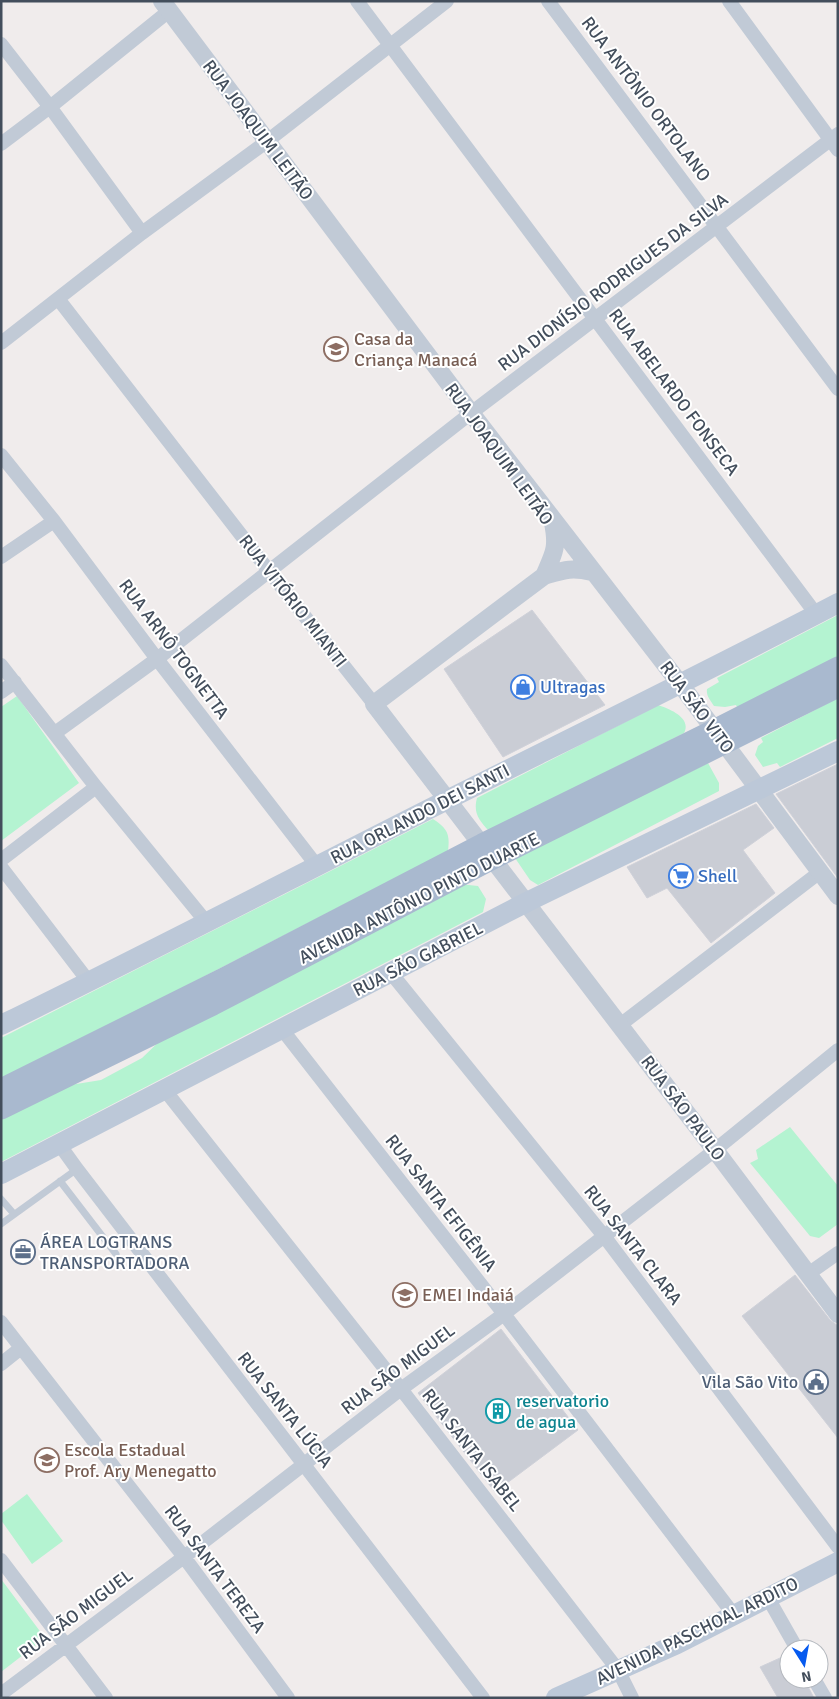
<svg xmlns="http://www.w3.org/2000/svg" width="839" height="1699" viewBox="0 0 839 1699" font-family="Signika,sans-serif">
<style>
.green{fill:#b4f3d1}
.building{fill:#cacdd5;stroke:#cfd1d9}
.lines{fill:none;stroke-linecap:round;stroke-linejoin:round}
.service{stroke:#c1cad6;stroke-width:7}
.minor{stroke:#c1cad6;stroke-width:14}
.tertiary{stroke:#c1cad6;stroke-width:18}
.secondary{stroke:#bcc8d8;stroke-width:20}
.primary{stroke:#a9b9cf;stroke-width:21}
.labels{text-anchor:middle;stroke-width:4;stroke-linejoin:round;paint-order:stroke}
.street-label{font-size:18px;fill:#434e5c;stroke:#fff}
.education-label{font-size:18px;fill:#785e54;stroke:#fff;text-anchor:start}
.shop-label{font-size:18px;fill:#366cbe;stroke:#fff;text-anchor:start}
.service-label{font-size:18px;fill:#4e5e75;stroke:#fff;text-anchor:start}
.culture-label{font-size:18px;fill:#0d838f;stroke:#fff;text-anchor:start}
</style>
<rect width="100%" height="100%" fill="#f0ecec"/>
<path class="green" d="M838,615V658L738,709L736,705L725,707L714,706C710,700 706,696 707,689L719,682L717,678Z
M17,696L79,783L1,841V707Z
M838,698V738L780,767L777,763L763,767L755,755L758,746L763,742L761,738Z
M658,705C670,709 692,718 684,733L489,831C479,820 473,813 477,798Z
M708,763L719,783V791L538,885L530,880L515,858Z
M433,819C448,829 450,834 448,851L1,1081V1038Z
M459,884L478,886L486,899L483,912L1,1162V1117L64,1086L101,1080L142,1058L166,1035Z
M790,1127L838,1186V1224L819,1238L810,1236L750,1163L758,1159L756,1150Z
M27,1494L63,1541L32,1564L1,1520V1514Z
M1,1579L45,1638L1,1672Z"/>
<path class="building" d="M532,610L605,705L503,757L444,669Z
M838,764V878L776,794Z
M756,804L774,828L743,850L775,893L711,943L667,888L647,898L627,867Z
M795,1275L830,1320L838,1326V1438L742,1316Z
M501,1329L578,1430L495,1492L418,1393Z
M789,1654V1679H804L814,1698H778L760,1667Z"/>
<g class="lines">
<path class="service" d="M60,1181L116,1254
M1,1199L14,1214
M1,1224L77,1169"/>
<path class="minor" d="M357,1L816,614
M548,1L838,389
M729,1L838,150
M1,44L50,107L142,233
M1,144L50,107L169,11
M59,300L269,571L374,704
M1,343L142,233L266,142L447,1
M1,455L54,521L157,659L317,866
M1,557L54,521
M1,665L96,787L207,923
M1,692L15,682
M55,733L157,659L471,413L838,134
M1,860L96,787
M1,867L89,982
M391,973L604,1236L838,1547
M620,1025L820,872
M281,1028L504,1314L734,1615
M164,1089L401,1389L618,1670L632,1698
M59,1144L77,1169L483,1698
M808,1274L838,1253
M1,1322L184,1557L288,1698
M1,1364L21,1348
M1,1560L106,1698
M768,1598L797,1649
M814,1679L825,1698
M1,1694L184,1557L401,1389L504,1314L715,1150L838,1050"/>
<path class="tertiary" d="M162,1L471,413L681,685L838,896
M553,523C558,548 554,553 544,576L374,704L715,1150L838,1314
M544,576C564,570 571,567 592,572"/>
<path class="secondary" d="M1,1025C151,952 298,875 447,800C577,735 708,671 838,603
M1,1174L527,902L838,751
M556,1698L677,1644L838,1562"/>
<path class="primary" d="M1,1089L224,978L482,844L714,730L838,667
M1,1109L213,1005L493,859L838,687"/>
</g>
<defs>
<symbol id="school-ring" viewBox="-11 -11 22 22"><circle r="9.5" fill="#fff" stroke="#8d6e63" stroke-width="1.5"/><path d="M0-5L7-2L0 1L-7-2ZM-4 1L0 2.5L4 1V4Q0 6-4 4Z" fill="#8d6e63"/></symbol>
<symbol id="shop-ring" viewBox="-11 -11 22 22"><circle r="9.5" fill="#fff" stroke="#3f7fe0" stroke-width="1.5"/><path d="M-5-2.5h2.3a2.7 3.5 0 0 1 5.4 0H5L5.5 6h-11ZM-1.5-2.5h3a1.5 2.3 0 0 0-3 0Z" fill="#3f7fe0"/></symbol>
<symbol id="supermarket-ring" viewBox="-11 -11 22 22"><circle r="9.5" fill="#fff" stroke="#3f7fe0" stroke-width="1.5"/><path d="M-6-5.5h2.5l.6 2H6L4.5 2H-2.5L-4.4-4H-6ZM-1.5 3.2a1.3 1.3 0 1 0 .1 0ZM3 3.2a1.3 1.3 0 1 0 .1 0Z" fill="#3f7fe0"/></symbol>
<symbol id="office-ring" viewBox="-11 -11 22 22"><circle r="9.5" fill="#fff" stroke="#5c6f8a" stroke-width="1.5"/><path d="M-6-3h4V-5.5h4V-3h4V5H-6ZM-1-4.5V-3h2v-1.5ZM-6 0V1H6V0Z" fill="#5c6f8a"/></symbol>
<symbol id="civic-ring" viewBox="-11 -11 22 22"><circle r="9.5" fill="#fff" stroke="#5c6f8a" stroke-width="1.5"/><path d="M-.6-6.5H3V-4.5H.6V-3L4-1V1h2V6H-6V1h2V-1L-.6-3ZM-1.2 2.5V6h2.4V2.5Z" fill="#5c6f8a"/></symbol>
<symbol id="building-ring" viewBox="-11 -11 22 22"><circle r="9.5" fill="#fff" stroke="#0f9aa8" stroke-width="1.5"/><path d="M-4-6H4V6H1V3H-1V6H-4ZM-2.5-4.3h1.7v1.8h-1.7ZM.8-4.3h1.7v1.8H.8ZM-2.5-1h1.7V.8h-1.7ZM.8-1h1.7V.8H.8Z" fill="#0f9aa8"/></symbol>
</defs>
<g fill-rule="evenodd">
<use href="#school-ring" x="322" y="335" width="28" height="28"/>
<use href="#shop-ring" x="509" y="673" width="28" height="28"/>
<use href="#supermarket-ring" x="667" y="862" width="28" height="28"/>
<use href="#office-ring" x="9" y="1238" width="28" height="28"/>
<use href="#school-ring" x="391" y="1281" width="28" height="28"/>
<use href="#civic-ring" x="802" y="1368" width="28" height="28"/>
<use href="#building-ring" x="484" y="1397" width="28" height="28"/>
<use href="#school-ring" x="33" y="1446" width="28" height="28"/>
</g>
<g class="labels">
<g class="street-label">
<text transform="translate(646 99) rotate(53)" y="6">RUA ANTÔNIO ORTOLANO</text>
<text transform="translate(258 130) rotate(53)" y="6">RUA JOAQUIM LEITÃO</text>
<text transform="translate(613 282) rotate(-37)" y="6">RUA DIONÍSIO RODRIGUES DA SILVA</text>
<text transform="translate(674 392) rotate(53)" y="6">RUA ABELARDO FONSECA</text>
<text transform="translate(499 454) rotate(54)" y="6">RUA JOAQUIM LEITÃO</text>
<text transform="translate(293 601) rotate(52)" y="6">RUA VITÓRIO MIANTI</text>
<text transform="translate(174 649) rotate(53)" y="6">RUA ARNÔ TOGNETTA</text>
<text transform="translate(697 707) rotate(53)" y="6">RUA SÃO VITO</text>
<text transform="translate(420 814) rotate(-27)" y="6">RUA ORLANDO DEI SANTI</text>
<text transform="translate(419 898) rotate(-27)" y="6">AVENIDA ANTÔNIO PINTO DUARTE</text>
<text transform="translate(418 959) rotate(-27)" y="6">RUA SÃO GABRIEL</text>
<text transform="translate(683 1108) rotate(53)" y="6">RUA SÃO PAULO</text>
<text transform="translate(441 1203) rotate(52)" y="6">RUA SANTA EFIGÊNIA</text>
<text transform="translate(633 1245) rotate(52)" y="6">RUA SANTA CLARA</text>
<text transform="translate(398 1369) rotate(-37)" y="6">RUA SÃO MIGUEL</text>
<text transform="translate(285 1410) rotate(52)" y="6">RUA SANTA LÚCIA</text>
<text transform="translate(472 1450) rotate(52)" y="6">RUA SANTA ISABEL</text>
<text transform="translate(215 1569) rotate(53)" y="6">RUA SANTA TEREZA</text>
<text transform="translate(76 1614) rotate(-37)" y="6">RUA SÃO MIGUEL</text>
<text transform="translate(697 1631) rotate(-26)" y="6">AVENIDA PASCHOAL ARDITO</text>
</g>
<g class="education-label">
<text x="354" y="345">Casa da<tspan x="354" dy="21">Criança Manacá</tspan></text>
<text x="422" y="1301">EMEI Indaiá</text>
<text x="64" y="1456">Escola Estadual<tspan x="64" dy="21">Prof. Ary Menegatto</tspan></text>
</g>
<g class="shop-label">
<text x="540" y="693">Ultragas</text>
<text x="698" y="882">Shell</text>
</g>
<g class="service-label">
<text x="40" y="1248">ÁREA LOGTRANS<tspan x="40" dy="21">TRANSPORTADORA</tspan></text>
<text x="798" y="1388" text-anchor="end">Vila São Vito</text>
</g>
<g class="culture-label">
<text x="516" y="1407">reservatorio<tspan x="516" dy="21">de agua</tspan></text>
</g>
</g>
<rect width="839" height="1699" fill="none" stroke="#434e5c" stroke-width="5"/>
<g transform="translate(804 1664) rotate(169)"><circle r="24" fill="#ffffff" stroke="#b4b8be"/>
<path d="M0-4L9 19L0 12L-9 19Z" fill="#065aef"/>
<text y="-8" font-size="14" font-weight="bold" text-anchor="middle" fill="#434e5c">N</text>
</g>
</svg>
